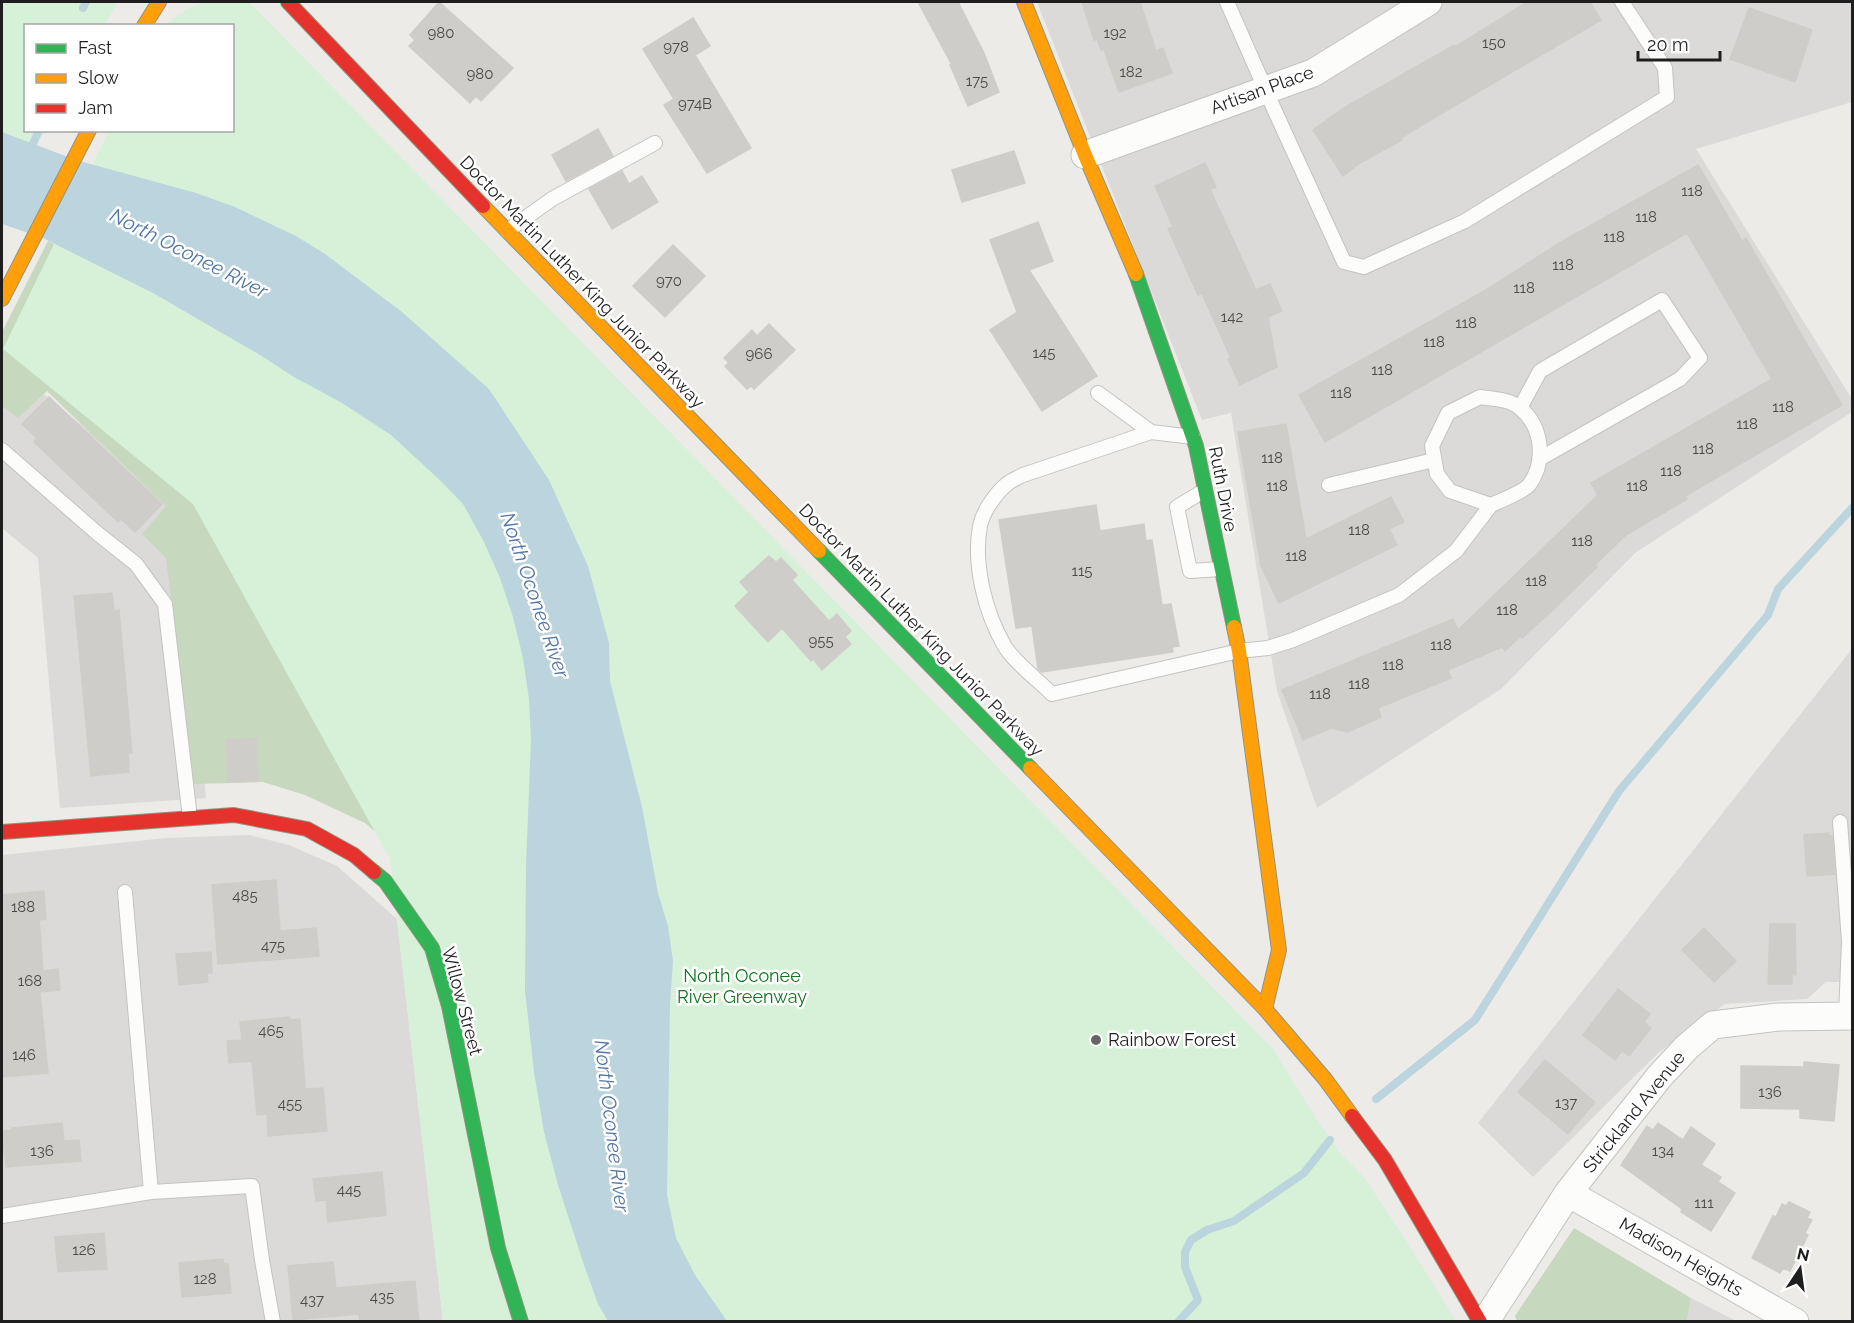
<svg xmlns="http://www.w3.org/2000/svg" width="1854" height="1323" viewBox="0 0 1854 1323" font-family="Raleway,sans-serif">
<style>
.residential{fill:#dbdad8}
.forest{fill:#c6d9be}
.park{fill:#d6f1d8}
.water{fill:#bcd4dd}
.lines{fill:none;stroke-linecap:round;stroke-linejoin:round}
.stream{stroke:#bcd4dd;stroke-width:8}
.building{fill:#cfcdca;stroke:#cfcdc8;stroke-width:1.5}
.lane-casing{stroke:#c3c3c1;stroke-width:16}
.street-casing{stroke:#c3c3c1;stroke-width:29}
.fast-casing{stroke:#929580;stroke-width:16}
.slow-casing{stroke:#929580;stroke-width:16}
.jam-casing{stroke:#929580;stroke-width:16}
.lane{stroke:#fcfcfb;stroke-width:14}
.street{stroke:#fcfcfb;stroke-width:27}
.fast{stroke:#30b455;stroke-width:14}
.slow{stroke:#ff9f0a;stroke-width:14}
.jam{stroke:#e5322d;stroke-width:14}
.poi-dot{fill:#666664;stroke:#fff;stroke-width:2}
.labels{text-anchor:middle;stroke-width:5;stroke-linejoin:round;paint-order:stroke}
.number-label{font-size:15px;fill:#4a4a49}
.street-label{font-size:18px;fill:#1e1e1e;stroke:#fff}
.park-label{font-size:18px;fill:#137522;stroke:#fff}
.poi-label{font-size:18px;fill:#1e1e1e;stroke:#fff;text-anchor:start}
.water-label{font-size:20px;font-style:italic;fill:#5176a7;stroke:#fff}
</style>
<rect width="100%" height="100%" fill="#ecebe7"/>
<path class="residential" d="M1037,2H1852V102L1696,149L1852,399V412L1635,553L1501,689L1317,808L1277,691L1231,413L1202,420Z
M2,360L181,506L206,798L60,808L38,558L2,528Z
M1852,649V982H1826L1807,999L1725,1004L1658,1053L1533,1177L1478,1123Z
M249,835L289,845L337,866L397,919L443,1321L2,1322V855L166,838Z
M1691,1298L1736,1321L1687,1322Z"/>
<path class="forest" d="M48,241L153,293L421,871L365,823L305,795L263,782L194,784L166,558L142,534L166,506L47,391L18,418L2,406V332Z
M1574,1228L1691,1298L1687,1321H1517L1515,1316Z"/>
<path class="park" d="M2,2H118L104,25L26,26V130L45,131L36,146L2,132Z
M205,2L250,3L1273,1049L1317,1120L1341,1154L1364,1177L1412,1250L1456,1321H443L390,859L193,504L3,349L109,131L232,130V26L165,25L189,8Z"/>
<path class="water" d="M2,132L76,160L196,193L235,207L296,236L325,254L402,312L489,389L549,480L588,566L609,643L610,681L642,807L658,893L668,926L673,961L670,1004L667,1195L676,1238L695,1275L727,1321H608L598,1304L584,1265L558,1185L544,1132L534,1072L525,990L526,865L531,740L529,699L523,658L513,617L500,578L483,540L463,504L444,484L391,435L342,403L294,377L260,355L153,293L43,238L2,224Z"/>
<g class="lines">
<path class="stream" d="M83,8L86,2
M28,155L39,130
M1376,1099L1475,1020L1619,791L1768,615L1778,589L1852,508
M1178,1322L1198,1300L1185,1267V1252L1191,1240L1207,1230L1234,1221L1304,1173L1330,1140"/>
</g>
<path class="building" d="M439,2L513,68L481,101L476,96L470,103L409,46L415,40L410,35Z
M918,2H958L984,53L999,92L968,106L950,65H952Z
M1082,2H1140L1156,51L1163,48L1172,73L1119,92L1104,50H1101L1097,39L1094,40Z
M1527,2H1590L1601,20L1422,125L1401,138L1402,140L1360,163L1343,176L1313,130L1344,108L1454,45L1455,47Z
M1749,8L1812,30L1795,82L1730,59Z
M693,18L710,46L695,55L751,148L707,173L664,105L674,99L643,49Z
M598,129L613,156L566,181L552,155Z
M1014,151L1025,183L962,202L952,170Z
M1205,163L1216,187L1210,189L1256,290L1270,284L1282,311L1268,317L1277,367L1240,385L1228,359L1231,358L1202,294L1198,295L1168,229L1173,227L1155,186Z
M1698,165L1742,241L1746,238L1842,405L1685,496L1687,499L1626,535L1595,565L1597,567L1553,610L1522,638L1521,636L1505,651L1502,647L1448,670L1451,678L1378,708L1381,717L1348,732L1331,728L1303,740L1282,690L1453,619L1458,630L1598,495L1591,483L1772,379L1687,233L1325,442L1299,395L1486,290L1561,242Z
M622,171L629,184L642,176L658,202L612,229L589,189Z
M1038,222L1053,261L1029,270L1097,376L1042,411L990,330L1017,312L990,240Z
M673,245L705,276L665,317L633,286Z
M769,324L795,350L754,389L751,386L747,389L725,366L729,363L724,358L752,330L757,336Z
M49,397L162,504L135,532L121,519L118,522L34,442L37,438L22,424Z
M1286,424L1306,539L1391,497L1404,522L1389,529L1397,545L1279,603L1261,566L1238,432Z
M1096,505L1100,531L1144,524L1146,541L1152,540L1162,605L1171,604L1179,646L1172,647L1173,652L1042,672L1038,669L1032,626L1016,628L999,520Z
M769,556L776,562L781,558L797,575L792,580L829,621L837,614L851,631L845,637L851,644L822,670L813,659L811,661L782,628L768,642L735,606L749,592L740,582Z
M112,593L114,611L119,610L132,753H128L129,772L91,776L74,596Z
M256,738L258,781L228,782L226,740Z
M1829,833V836H1832L1835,874L1807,876L1804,835Z
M276,880L280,931L316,928L319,956L218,964L212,885Z
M44,891L46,919L39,920L43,971L58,969L60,990L40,992L48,1073L2,1077V895Z
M1770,924H1795L1796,975L1792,974V984H1768Z
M1704,928L1736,961L1714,982L1682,950Z
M211,952L212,973H207L208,982L179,985L176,954Z
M1618,989L1650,1014L1644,1022L1651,1028L1629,1056L1622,1051L1615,1060L1583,1035Z
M289,1017L290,1020L300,1019L305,1089L323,1088L327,1131L268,1136L267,1114L257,1115L252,1061L229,1063L227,1041L242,1040L240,1022Z
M1545,1060L1595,1102L1568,1134L1518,1092Z
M1804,1062L1839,1065L1834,1121L1800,1118V1109L1741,1108V1066L1804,1067Z
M62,1123L64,1141L79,1140L81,1161L6,1167L2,1131L12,1130V1128Z
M1658,1123L1683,1140L1691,1127L1715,1144L1701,1165L1721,1177L1718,1182L1735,1193L1711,1231L1681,1212L1682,1209L1621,1165L1647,1126L1653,1130Z
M382,1172L386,1215L328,1222L326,1200L316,1201L313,1179Z
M1789,1202L1810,1212L1807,1218L1812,1220L1805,1233L1808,1235L1790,1271L1783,1268L1780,1273L1752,1258L1773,1216L1776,1217L1782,1204L1786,1206Z
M104,1233L107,1269L58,1272L55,1237Z
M223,1259L224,1264H228L231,1293L182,1297L179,1263Z
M333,1262L336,1288L415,1281L419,1322H360L359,1314L293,1320L288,1266Z"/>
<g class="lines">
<defs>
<path id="lane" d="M1227,2L1274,109L1344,262L1364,267L1465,221L1667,97L1665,68L1622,2
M507,231L552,199L655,143
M1098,393L1151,432
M1480,397C1494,399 1509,399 1520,408C1543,427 1546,462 1529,485C1523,492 1500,501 1491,505L1450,491L1437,474L1432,446L1448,413Z
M1520,408L1540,371L1662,300L1700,358L1680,379L1541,458
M1193,437L1151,432L1023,475C1018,478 1011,480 1007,484C996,493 983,511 980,526C973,564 985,612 1004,645C1012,660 1039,681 1052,694L1239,651L1268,648L1293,640L1399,595L1456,551L1491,505
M2,450L97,533L136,564L165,604L190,818
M1329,485L1434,460
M1205,490L1177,507L1190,571L1220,569
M1840,822L1849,941L1846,1016
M125,892L151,1192
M2,1216L151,1192L252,1186L262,1260L273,1322"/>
<path id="street" d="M1085,155L1313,73L1428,2
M1568,1193L1795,1322
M1485,1322L1568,1193L1659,1077L1687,1047L1713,1025L1778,1017L1852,1016"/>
<path id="fast" d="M1136,274L1196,446L1234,627
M819,551L1030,768
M374,872L385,881L432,948L449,1006L498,1248L521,1322"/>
<path id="slow" d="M1024,2L1085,155L1136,274
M144,26L159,2
M483,206L819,551
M2,299L89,130
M1234,627L1239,651L1279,950L1265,1009
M1030,768L1265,1009L1325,1079L1352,1116"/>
<path id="jam" d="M288,2L483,206
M2,832L234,815L307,829L354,855L374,872
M1352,1116L1385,1160L1480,1322"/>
</defs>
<use href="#lane" class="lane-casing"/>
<use href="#street" class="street-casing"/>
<use href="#fast" class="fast-casing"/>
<use href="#slow" class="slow-casing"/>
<use href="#jam" class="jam-casing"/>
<use href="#lane" class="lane"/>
<use href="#street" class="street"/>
<use href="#fast" class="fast"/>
<use href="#slow" class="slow"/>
<use href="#jam" class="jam"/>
</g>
<circle class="poi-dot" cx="1096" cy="1040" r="6"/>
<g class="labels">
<g class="number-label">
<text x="441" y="38">980</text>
<text x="1115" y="38">192</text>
<text x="1494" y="48">150</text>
<text x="676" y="52">978</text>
<text x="1131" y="77">182</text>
<text x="480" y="79">980</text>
<text x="977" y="86">175</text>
<text x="695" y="109">974B</text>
<text x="1692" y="196">118</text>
<text x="1646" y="222">118</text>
<text x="1614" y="242">118</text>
<text x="1563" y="270">118</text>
<text x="669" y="286">970</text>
<text x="1524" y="293">118</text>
<text x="1232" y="322">142</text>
<text x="1466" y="328">118</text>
<text x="1434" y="347">118</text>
<text x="1044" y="358">145</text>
<text x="759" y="359">966</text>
<text x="1382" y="375">118</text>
<text x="1341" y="398">118</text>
<text x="1783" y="412">118</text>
<text x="1747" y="429">118</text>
<text x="1703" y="454">118</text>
<text x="1272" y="463">118</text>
<text x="1671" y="476">118</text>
<text x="1277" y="491">118</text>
<text x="1637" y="491">118</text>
<text x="1359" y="535">118</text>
<text x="1582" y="546">118</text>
<text x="1296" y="561">118</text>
<text x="1082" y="576">115</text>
<text x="1536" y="586">118</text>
<text x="1507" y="615">118</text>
<text x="821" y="646">955</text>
<text x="1441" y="650">118</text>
<text x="1393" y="670">118</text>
<text x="1359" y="689">118</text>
<text x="1320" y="699">118</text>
<text x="245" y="901">485</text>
<text x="23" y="912">188</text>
<text x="273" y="951">475</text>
<text x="30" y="986">168</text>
<text x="271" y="1036">465</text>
<text x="24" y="1060">146</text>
<text x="1770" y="1097">136</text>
<text x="1566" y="1108">137</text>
<text x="290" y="1109">455</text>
<text x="42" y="1156">136</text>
<text x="1663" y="1156">134</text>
<text x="349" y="1195">445</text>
<text x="1704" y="1208">111</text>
<text x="84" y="1255">126</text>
<text x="205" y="1284">128</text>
<text x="382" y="1302">435</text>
<text x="312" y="1305">437</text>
</g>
<g class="street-label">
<text transform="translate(1262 90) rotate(-20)" y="6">Artisan Place</text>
<text transform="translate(582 282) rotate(46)" y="6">Doctor Martin Luther King Junior Parkway</text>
<text transform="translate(1223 489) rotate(79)" y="6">Ruth Drive</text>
<text transform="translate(921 630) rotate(46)" y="6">Doctor Martin Luther King Junior Parkway</text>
<text transform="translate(462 1001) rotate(75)" y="6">Willow Street</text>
<text transform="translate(1634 1112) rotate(-51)" y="6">Strickland Avenue</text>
<text transform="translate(1681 1257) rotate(30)" y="6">Madison Heights</text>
</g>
<g class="park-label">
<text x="742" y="982">North Oconee<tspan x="742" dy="21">River Greenway</tspan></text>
</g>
<g class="poi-label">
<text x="1108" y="1046">Rainbow Forest</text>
</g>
<g class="water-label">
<text transform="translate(189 253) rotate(27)" y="7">North Oconee River</text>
<text transform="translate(535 595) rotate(71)" y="7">North Oconee River</text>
<text transform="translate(612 1126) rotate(83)" y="7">North Oconee River</text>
</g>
</g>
<rect width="1854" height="1323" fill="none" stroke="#1e1e1e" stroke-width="6"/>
<rect x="24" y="24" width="210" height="108" fill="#ffffff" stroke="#a5a5a5" stroke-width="1.5"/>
<rect x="36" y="44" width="30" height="9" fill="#30b455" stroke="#a5a5a5" stroke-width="1.5"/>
<text x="78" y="54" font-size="18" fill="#1e1e1e">Fast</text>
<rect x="36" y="74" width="30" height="9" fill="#ff9f0a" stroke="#a5a5a5" stroke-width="1.5"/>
<text x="78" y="84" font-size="18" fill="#1e1e1e">Slow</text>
<rect x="36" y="104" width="30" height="9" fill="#e5322d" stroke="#a5a5a5" stroke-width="1.5"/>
<text x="78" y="114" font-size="18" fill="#1e1e1e">Jam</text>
<g transform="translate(1800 1269) rotate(13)" stroke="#ffffff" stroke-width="4.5" paint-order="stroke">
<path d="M0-4.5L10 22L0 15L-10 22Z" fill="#1e1e1e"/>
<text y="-9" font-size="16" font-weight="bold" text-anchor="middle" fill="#1e1e1e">N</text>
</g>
<path d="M1638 51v9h82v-9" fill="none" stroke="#1e1e1e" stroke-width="3"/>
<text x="1647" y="51" font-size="18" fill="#1e1e1e" stroke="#ffffff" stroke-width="4.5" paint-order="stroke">20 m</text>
</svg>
